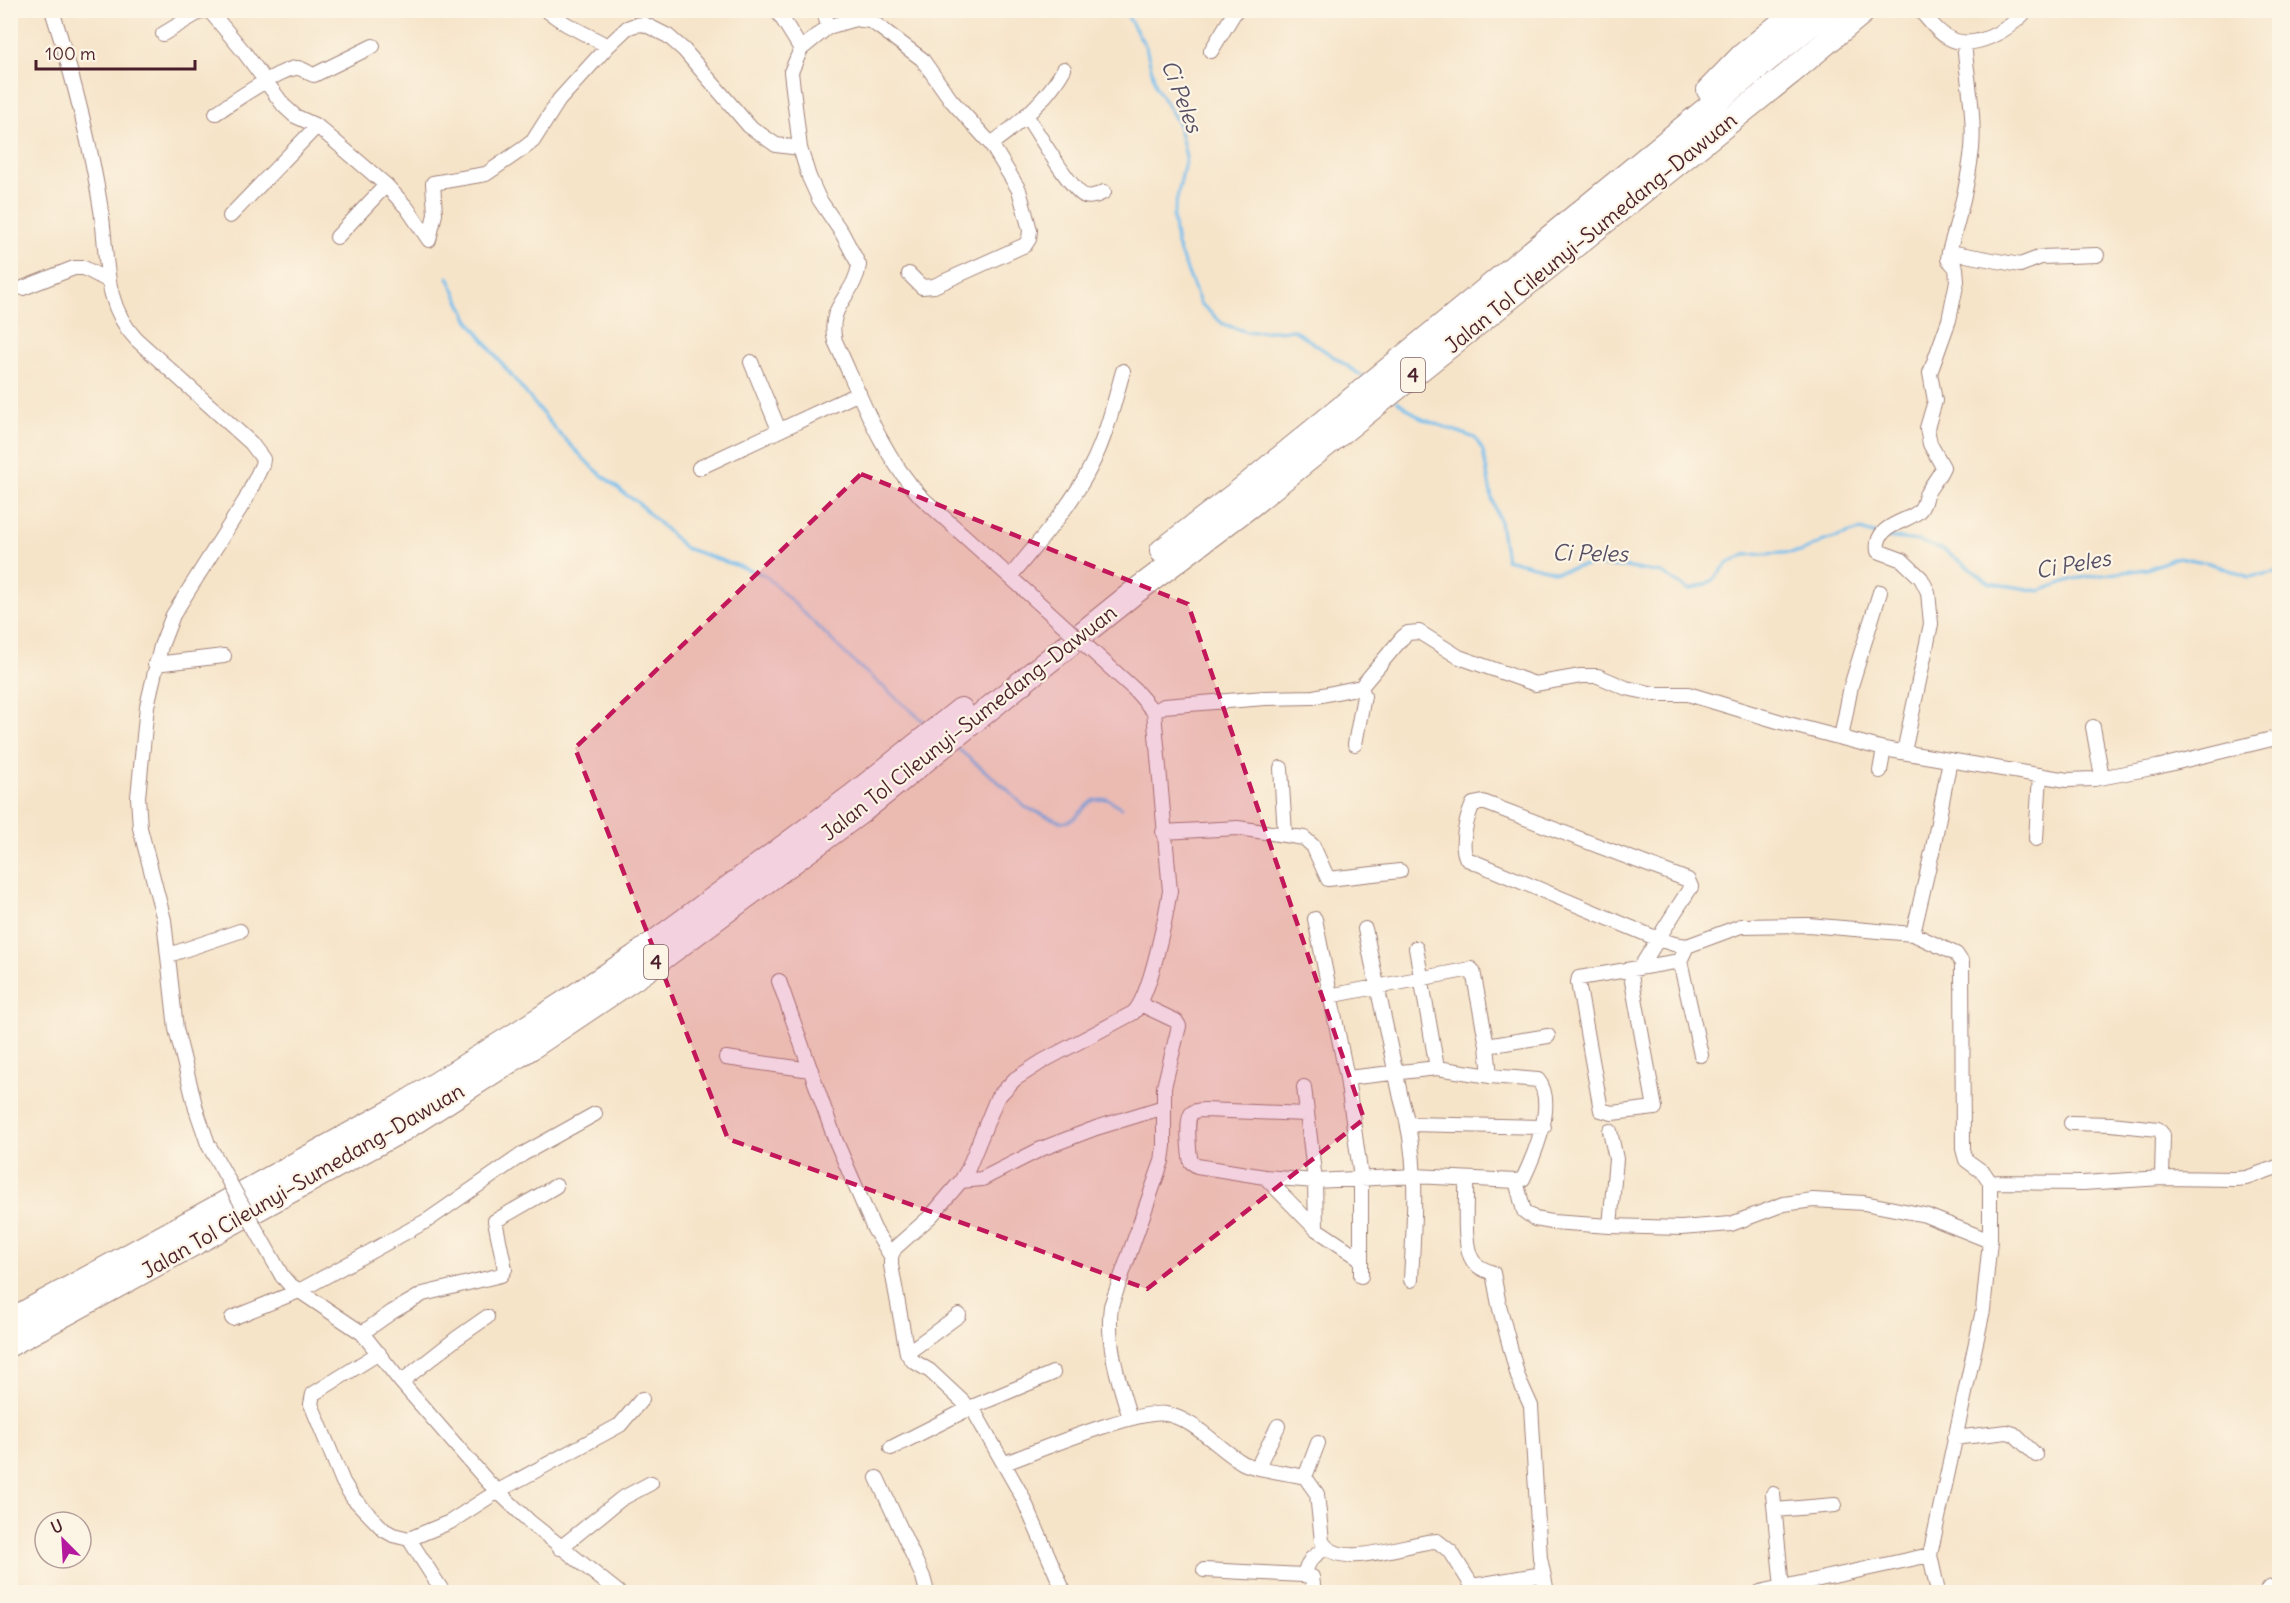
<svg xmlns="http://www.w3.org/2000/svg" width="2290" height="1603" viewBox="0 0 2290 1603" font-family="Delius,sans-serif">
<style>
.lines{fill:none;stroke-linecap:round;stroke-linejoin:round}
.stream{stroke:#74beed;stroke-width:3}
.street-casing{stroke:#a0827a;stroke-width:16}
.highway-casing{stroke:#a0827a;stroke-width:26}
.street{stroke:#fff;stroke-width:14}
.highway{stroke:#fff;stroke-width:24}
.street-bridge-casing{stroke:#a0827a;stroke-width:16;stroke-linecap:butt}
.street-bridge{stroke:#fff;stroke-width:14}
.marked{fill:#c2185b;fill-opacity:0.2;stroke:#c2185b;stroke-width:4.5;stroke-dasharray:12 8;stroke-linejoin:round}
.labels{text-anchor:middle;stroke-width:4.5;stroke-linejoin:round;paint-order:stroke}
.shield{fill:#fcf5e5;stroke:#7f5f63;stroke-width:1.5}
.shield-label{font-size:20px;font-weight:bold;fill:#4a1f2b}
.street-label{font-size:21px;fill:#4a1f2b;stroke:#fcf5e5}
.water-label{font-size:22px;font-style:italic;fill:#574f65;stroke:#fcf5e5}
</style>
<rect width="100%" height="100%" fill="#fcf5e5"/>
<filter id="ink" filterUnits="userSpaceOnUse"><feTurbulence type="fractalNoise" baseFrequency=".0167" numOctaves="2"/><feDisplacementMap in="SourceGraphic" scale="12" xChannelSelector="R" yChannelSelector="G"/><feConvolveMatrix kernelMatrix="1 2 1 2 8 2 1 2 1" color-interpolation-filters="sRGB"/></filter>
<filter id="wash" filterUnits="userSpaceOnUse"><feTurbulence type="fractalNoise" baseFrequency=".008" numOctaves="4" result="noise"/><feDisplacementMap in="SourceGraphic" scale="24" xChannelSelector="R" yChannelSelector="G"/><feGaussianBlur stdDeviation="1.35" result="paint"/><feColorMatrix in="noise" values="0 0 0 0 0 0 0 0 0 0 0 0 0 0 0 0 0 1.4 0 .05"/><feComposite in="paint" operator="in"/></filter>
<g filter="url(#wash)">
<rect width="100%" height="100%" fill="#f6e4c9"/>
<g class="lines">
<path class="stream" d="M1124,10L1146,47L1156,87L1178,123L1186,157L1173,217L1177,245L1200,303L1223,324L1247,332L1294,330L1365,378
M448,277L468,319L498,359L556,430L590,465L626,495L636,501L685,548L765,575L855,663L928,725
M1397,401L1420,418L1475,438L1483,451L1492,499L1500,522L1506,559L1557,572L1587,565L1624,567L1662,573L1689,590L1706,584L1714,579L1727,564L1745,555L1801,552L1824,541L1860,530L1877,535
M1886,537L1918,541L1944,550L1990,583L2040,591L2073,579L2147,569L2178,557L2209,563L2249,577L2280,571
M957,748L1007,789L1025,807L1061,822C1076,824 1082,806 1094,800L1108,799L1122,808"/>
</g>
</g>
<g filter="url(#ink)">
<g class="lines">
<defs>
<path id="street" d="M52,10C72,73 91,145 101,210C108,255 102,303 136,339L251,443L263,459L262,465L246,499L173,615L161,646L147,706L138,797L140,828L164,920L176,1029L196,1109L208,1144
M209,10L244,52L284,106L295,116L317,126L386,185L407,208L429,240
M546,10L566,24L608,46
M777,10L801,49
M824,10L828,27
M1920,10C1928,19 1936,31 1947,37C1973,53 2009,30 2027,10
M163,34L203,10
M1211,51L1236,10
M216,113C231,103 281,68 297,68C303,68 309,74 314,75L373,46
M1026,115C1036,130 1072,192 1085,196C1092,198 1098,195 1104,192
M991,144C1019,124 1047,100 1064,69
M230,216L317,126
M337,237L386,185
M429,240L435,214L433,183L486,174L524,148L533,141L559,100L608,46L627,28L635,25L644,24L668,36L684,50L749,126L776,145L800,148
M1949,252L2020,265L2041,257L2097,255
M909,274L922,287L934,286L1025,245L1029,239L1030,230L1019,190L991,144L951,100L922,59L878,26L870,21L855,19L828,27L801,49L791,72L800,148L809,177L819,199L842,233L859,265C855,296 826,305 835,341C860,394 880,453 921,497L1029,594
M23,288L74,268H84L107,280
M751,362L779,430
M699,468L859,393
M1010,577C1038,542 1071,507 1091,466C1106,437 1114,403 1123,371
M155,664L224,656
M1154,712L1164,706L1265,698L1313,697L1361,687L1402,638L1408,633L1419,632L1459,657L1535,684L1581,676H1598L1626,688L1655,694H1688L1781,722L1884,749L2067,780L2094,779L2157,767L2280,737
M2093,727L2102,777
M1841,738L1851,686L1880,592
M1355,744L1364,696L1361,687
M1904,752L1931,624L1928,592L1921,578L1902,560L1878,551C1874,525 1905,523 1918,512C1924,507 1924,501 1926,495C1931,485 1939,477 1943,467L1930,444L1927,428L1935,401L1930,373L1949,320L1957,281L1956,268L1948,259L1949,252C1959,217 1968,184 1972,149C1975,114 1967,77 1964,43
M1281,768L1285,835
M1880,771L1884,749
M1163,832L1238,828L1304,838L1313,846L1328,879L1400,871
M2036,839L2040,775
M1315,919L1331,999
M1365,929L1401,1098C1420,1159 1414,1218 1411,1280
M1416,948L1437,1068
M169,955L240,931
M1680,961L1701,1055
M1640,968C1657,941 1673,914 1691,887L1688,880L1483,802L1473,804C1467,817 1459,846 1467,859L1658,939L1674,944L1687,946
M1630,970L1655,1108L1612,1113L1601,1110L1578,982L1579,978L1680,961L1687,946L1741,926L1808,925L1913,934
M779,981L835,1139L874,1229L891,1256
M1487,1046L1548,1036
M726,1058L811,1070
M1347,1078L1437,1068L1490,1076L1538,1080C1557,1103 1534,1156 1523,1179L1516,1181
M1304,1087L1315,1181L1316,1229
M1306,1114L1204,1110C1200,1110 1194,1110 1191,1114C1186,1120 1189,1154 1191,1162L1197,1166L1265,1177L1315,1181L1415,1176L1516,1181L1524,1211L1535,1219L1552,1222L1610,1226L1681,1228L1731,1224L1784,1204L1813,1200L1864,1203L1925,1215L1990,1241
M2071,1123L2111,1124L2158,1129L2163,1135L2162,1178
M1409,1124L1544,1127
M1265,1177L1316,1229L1361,1259
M1466,1180C1467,1201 1462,1245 1473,1261C1478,1268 1485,1270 1493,1273L1499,1305L1518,1377L1531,1406L1540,1558L1547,1592
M961,1181L982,1179L1041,1149L1096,1128L1164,1107
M1990,1182L2083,1183L2162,1178L2235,1179L2246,1178L2280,1166
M1610,1226L1616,1159L1610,1131
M282,1276L289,1284L362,1333L401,1382L488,1482L530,1522L618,1592
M1361,1276V1178L1347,1078L1331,999L1334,995L1471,969L1473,971L1487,1046L1490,1076
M232,1318L299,1291L428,1220L523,1154L595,1114
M362,1333L392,1312L423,1294L501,1275L505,1269L495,1221L556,1186
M379,1353L313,1394L311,1404L343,1482L353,1498L384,1530L393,1535L409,1539L450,1522L498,1491L620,1425L642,1399
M907,1353L959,1315
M401,1382L457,1338L487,1317
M1130,1418C1119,1382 1106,1344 1111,1306L1162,1161L1164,1146V1087L1179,1026L1176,1021L1140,1004
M1954,1438L2007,1432L2014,1434L2036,1455
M891,1448L972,1407L1053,1373
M1005,1463C1038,1451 1137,1409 1166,1414C1196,1420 1217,1448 1243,1463C1253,1469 1290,1473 1305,1477L1317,1494L1322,1541C1338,1573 1410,1541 1437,1541L1451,1552L1476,1592
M1258,1466L1278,1426
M1305,1477L1318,1443
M877,1478L923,1577L927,1592
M1773,1494L1782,1588
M1775,1510L1835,1505
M409,1539L443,1592
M560,1548L621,1499L651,1483
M1204,1570L1303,1575
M1472,1586L1543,1574
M1064,1592L1022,1496L975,1413L930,1371L913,1361L907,1353L891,1265V1256L895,1248L931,1216L961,1181L968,1169L997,1098L1015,1079L1043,1061L1133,1013C1150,998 1166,916 1170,891L1154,712L1135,690
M1314,1592L1312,1577L1303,1575L1311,1559L1325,1548
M1760,1592L1930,1555
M1938,1592L1930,1555L1983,1310L1990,1241V1182L1984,1173L1966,1160L1963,1149L1962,963L1956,954L1913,934L1933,848L1950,760"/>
<path id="highway" d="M1709,90L1742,56L1798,10
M1162,551L1240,491L1828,10
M10,1321L395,1110L520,1032L635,957L853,796L961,710
M10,1344L405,1128L530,1048L643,972L864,809L1132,594L1252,504L1790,73L1865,10
M2273,1592L2280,1590"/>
</defs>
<use href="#street" class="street-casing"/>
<use href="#highway" class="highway-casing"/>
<use href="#street" class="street"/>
<use href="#highway" class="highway"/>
<defs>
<path id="street-bridge" d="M1029,594L1135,690
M208,1144L282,1276"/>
</defs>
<use href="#street-bridge" class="street-bridge-casing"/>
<use href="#street-bridge" class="street-bridge"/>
</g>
</g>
<path class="marked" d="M861,474L1188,604L1364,1119L1147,1289L728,1139L575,748Z"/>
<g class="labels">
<g class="shield">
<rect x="1401" y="358" width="24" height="34" rx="4.5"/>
<rect x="644" y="945" width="24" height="34" rx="4.5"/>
</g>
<g class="shield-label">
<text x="1413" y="382">4</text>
<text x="656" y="969">4</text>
</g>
<g class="street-label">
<text transform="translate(1591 233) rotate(-39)" y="7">Jalan Tol Cileunyi–Sumedang–Dawuan</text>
<text transform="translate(969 723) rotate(-38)" y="7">Jalan Tol Cileunyi–Sumedang–Dawuan</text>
<text transform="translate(303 1181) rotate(-30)" y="7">Jalan Tol Cileunyi–Sumedang–Dawuan</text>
</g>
<g class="water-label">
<text transform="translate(1182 96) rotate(69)" y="8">Ci Peles</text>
<text transform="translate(1590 553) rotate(1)" y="8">Ci Peles</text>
<text transform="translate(2073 564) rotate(-10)" y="8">Ci Peles</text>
</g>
</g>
<rect width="2290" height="1603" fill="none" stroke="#fcf5e5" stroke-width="36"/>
<g transform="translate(63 1540) rotate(336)"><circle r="28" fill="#fcf5e5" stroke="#b59f9b" stroke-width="1.5"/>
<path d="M0-4.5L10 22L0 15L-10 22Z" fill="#b5179e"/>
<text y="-9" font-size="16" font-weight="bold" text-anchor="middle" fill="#4a1f2b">U</text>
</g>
<path d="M36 60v9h159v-9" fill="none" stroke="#4a1f2b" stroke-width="3"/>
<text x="45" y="60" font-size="18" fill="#4a1f2b" stroke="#fcf5e5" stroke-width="4.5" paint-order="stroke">100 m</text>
</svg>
